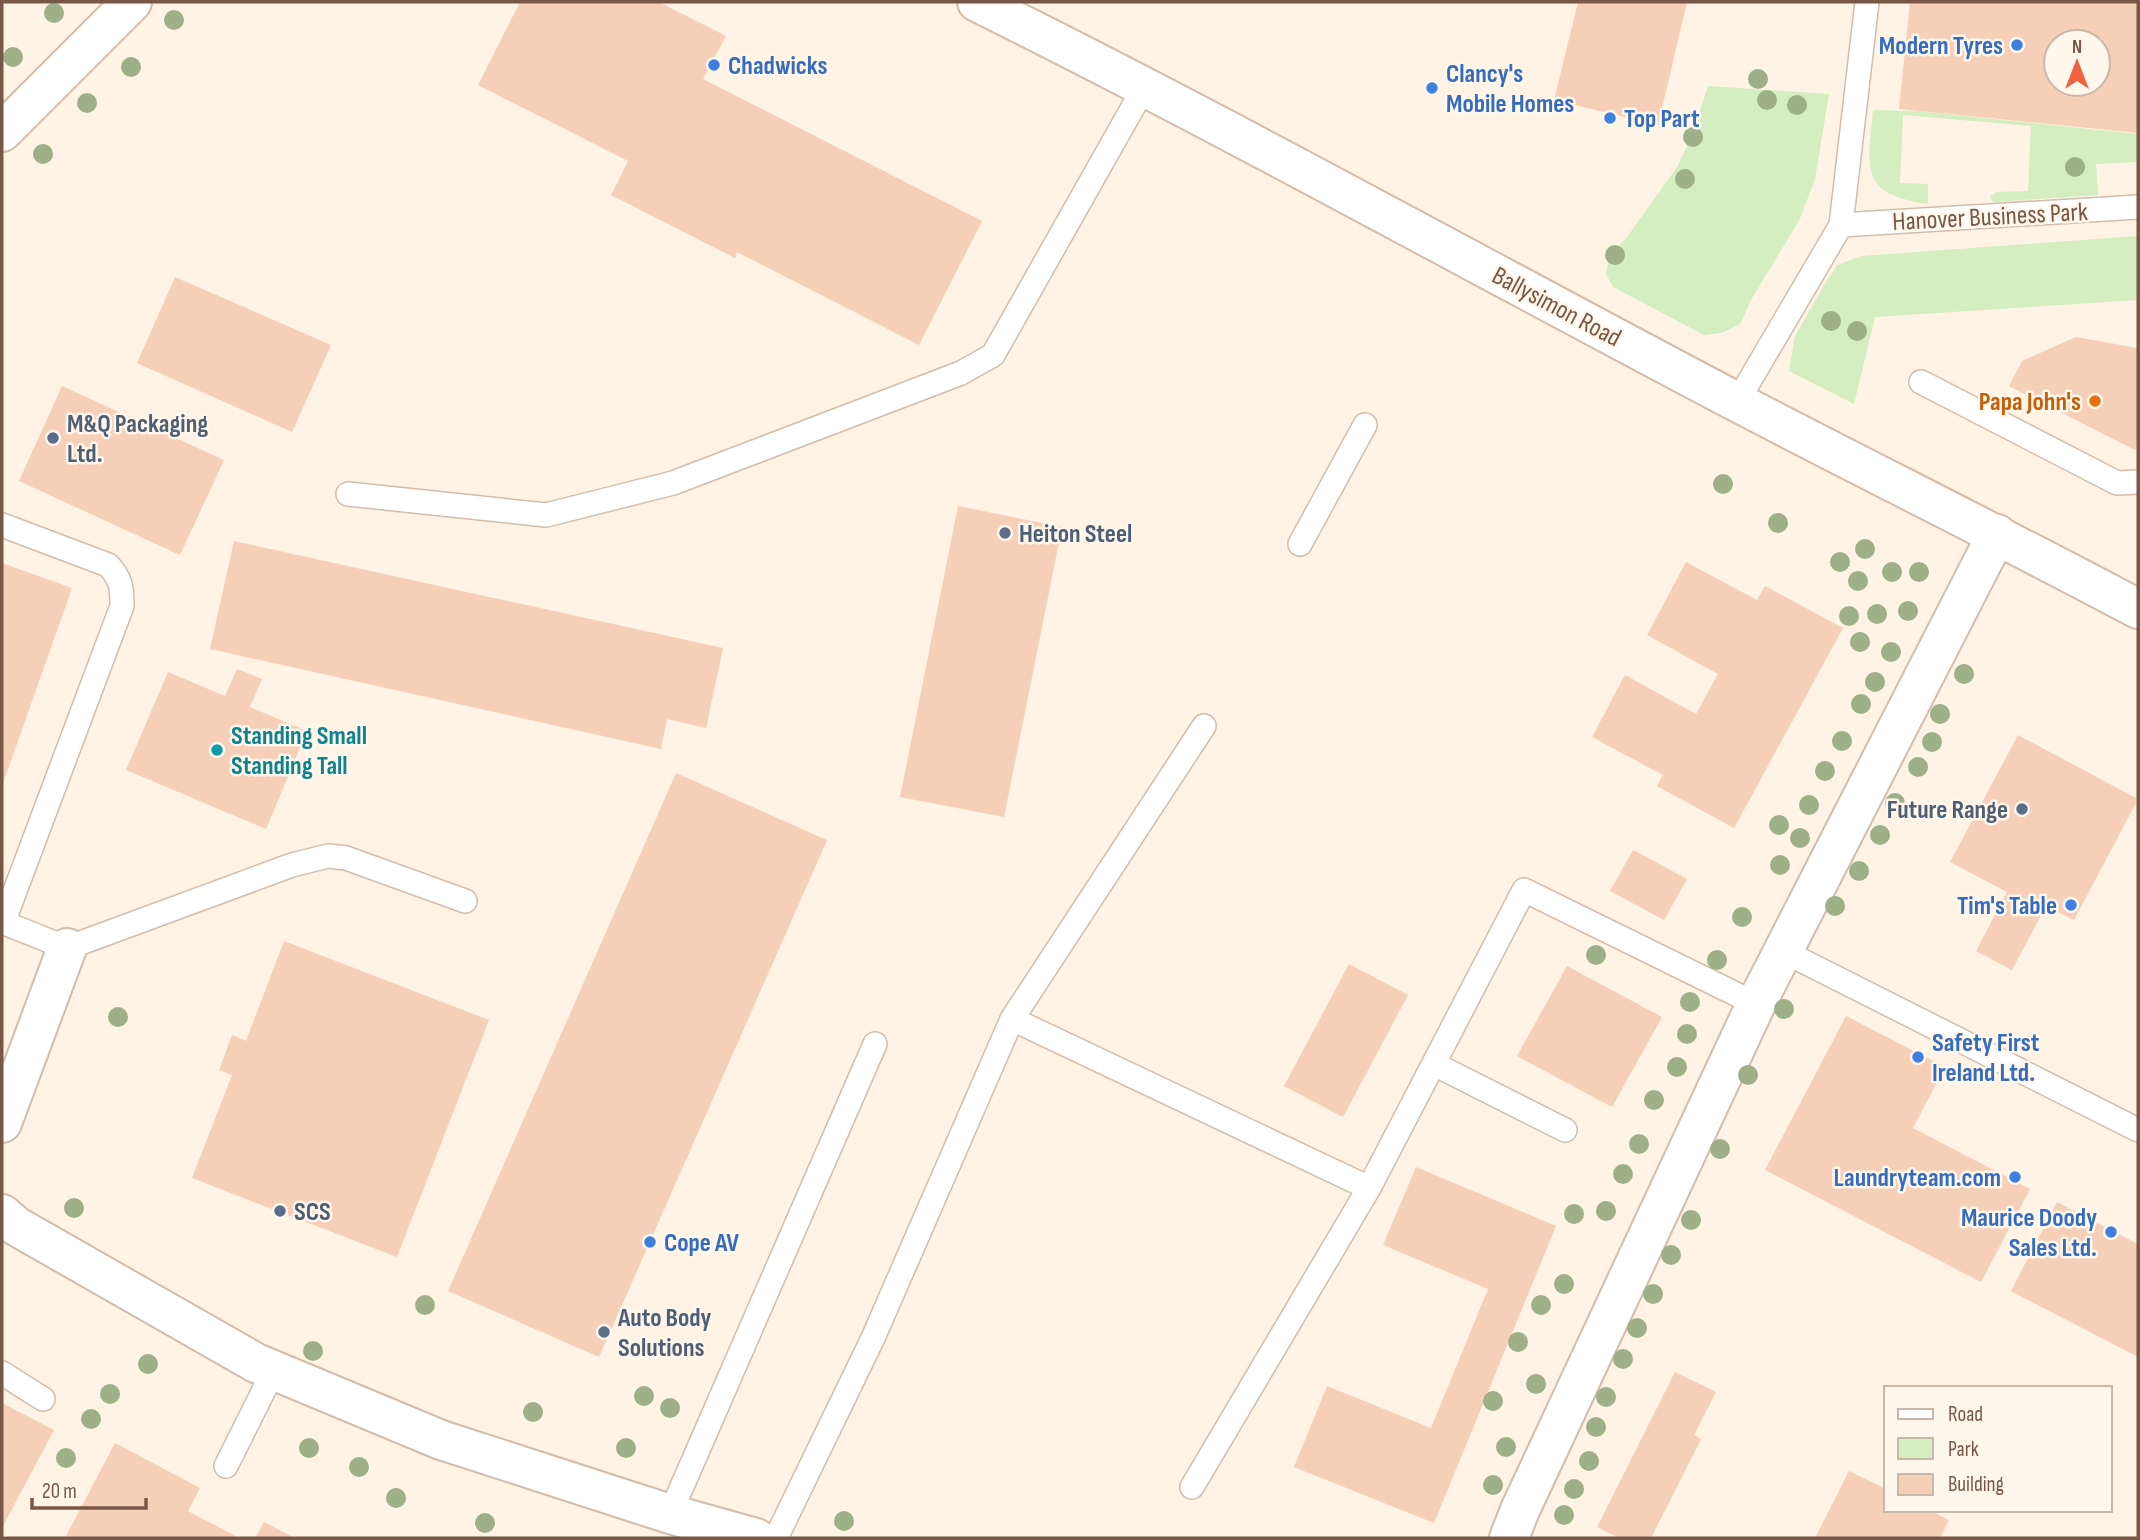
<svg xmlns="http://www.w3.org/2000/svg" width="2140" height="1540" viewBox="0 0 2140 1540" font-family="'Sofia Sans Condensed',sans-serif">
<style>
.green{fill:#d4edc1}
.building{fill:#f6cfb9;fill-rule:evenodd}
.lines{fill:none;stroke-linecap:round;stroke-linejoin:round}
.lane-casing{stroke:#d3bcab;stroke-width:26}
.street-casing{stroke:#d3bcab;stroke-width:42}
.secondary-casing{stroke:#d6bba9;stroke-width:42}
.lane{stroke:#fff;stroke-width:23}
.street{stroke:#fff;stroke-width:38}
.secondary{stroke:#fff;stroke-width:38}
.tree{fill:#9eb088}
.shop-dot{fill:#3f7fe0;stroke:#fff7ec;stroke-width:2.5}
.food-dot{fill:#e8710a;stroke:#fff7ec;stroke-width:2.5}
.service-dot{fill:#5c6f8a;stroke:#fff7ec;stroke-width:2.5}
.culture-dot{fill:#0f9aa8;stroke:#fff7ec;stroke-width:2.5}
.labels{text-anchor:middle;stroke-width:5;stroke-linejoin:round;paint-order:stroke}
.shop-label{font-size:26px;font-weight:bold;fill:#366cbe;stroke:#fff7ec;text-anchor:start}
.street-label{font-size:26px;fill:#795747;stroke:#fff7ec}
.food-label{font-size:26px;font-weight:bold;fill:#c56008;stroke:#fff7ec;text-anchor:end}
.service-label{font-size:26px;font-weight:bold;fill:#4e5e75;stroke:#fff7ec;text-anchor:start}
.culture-label{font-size:26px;font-weight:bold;fill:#0d838f;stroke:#fff7ec;text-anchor:start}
</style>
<rect width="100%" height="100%" fill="#fef3e4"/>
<path class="green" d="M1708,86L1829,94L1815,179L1799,221L1752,298L1740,324L1721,333L1704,335L1613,287L1606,274L1609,258L1627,237L1677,167L1690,140Z
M1873,110L1917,111L2138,134V162L2096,164L2098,195L1993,202L1990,196L1996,192L2028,191L2031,126L1903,115L1900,183L1928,184V204C1858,194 1868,169 1873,110Z
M2138,236V300L1875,317L1854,404L1789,371L1795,336L1826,282L1837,265L1861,256Z"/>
<path class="building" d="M520,2H659L726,36L703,79L982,221L919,345L737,252L735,258L611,195L628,161L478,85Z
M1578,2H1687L1658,125L1554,100Z
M1910,2H2138V133L1899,109ZM2056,42H2098V84H2056Z
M175,277L331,345L292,432L137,363Z
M2076,337L2138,348V445L2135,450L2009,386L2022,361Z
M62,386L224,460L180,555L19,481Z
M958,506L1062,527L1004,817L900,797Z
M234,541L723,648L706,728L667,719L661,749L210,649Z
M1686,562L1757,600L1765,586L1843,628L1734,828L1657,786L1663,775L1592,737L1625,675L1696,714L1718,674L1647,635Z
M2,563L72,588L2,786Z
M237,669L262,679L250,707L307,731L266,829L126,770L168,672L225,696Z
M2018,735L2138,799L2074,920L2046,906L2012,970L1976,951L2007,892L1950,862Z
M676,773L827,840L599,1357L448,1291Z
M1633,850L1687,879L1664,920L1610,891Z
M284,941L489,1020L397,1257L192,1178L232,1075L219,1070L232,1035L246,1041Z
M1349,964L1408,995L1343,1117L1284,1086Z
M1567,966L1662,1017L1612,1107L1517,1056Z
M1846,1016L1945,1067L1913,1128L2030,1189L1981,1282L1765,1170Z
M1416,1167L1556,1226L1434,1523L1294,1467L1327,1386L1431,1428L1488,1289L1383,1245Z
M2057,1202L2138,1244V1357L2011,1291Z
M1675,1372L1716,1392L1694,1435L1701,1439L1651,1538H1619L1597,1527Z
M2,1403L54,1430L2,1528Z
M115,1443L200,1488L188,1511L239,1538H65Z
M1849,1471L1886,1489V1510H1929L1949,1520L1940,1538H1815Z
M264,1522L295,1538H255Z"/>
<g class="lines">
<defs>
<path id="lane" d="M1841,225L2138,207
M1921,382L2117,483L2138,482
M1737,402L1841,225L1867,2
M348,494L546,515L673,483L961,373L993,355L1145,86
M2,525L108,565C121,578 122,588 122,606L3,923
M1300,544L1365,425
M2,922L67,948L292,865L328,856L346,858L465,901
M1783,951L2138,1130
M1012,1019L1369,1188L1524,890L1756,1004
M1434,1064L1565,1130
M2,1373L43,1399
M226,1466L274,1370
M1192,1487L1369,1188
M670,1514L875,1044
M776,1538L873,1338L1012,1019L1204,726"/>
<path id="street" d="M2,1123L67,948
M2,1214L16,1226L256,1363L441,1440L670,1514L756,1538
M1509,1538L1520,1510L1756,1004L1997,534"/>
<path id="secondary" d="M977,2C1233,129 1482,268 1735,401C1869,471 2005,538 2138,609
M2,132L132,2"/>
</defs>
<use href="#lane" class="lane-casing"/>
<use href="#street" class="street-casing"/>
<use href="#secondary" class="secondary-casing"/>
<use href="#lane" class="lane"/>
<use href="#street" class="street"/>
<use href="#secondary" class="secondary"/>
</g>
<g class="tree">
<circle cx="54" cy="13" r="10"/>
<circle cx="174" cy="20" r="10"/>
<circle cx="13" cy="57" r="10"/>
<circle cx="131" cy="67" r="10"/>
<circle cx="1758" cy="79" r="10"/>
<circle cx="1767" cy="100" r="10"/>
<circle cx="87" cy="103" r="10"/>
<circle cx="1797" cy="105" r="10"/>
<circle cx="1693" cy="137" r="10"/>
<circle cx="43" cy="154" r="10"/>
<circle cx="2075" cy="167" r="10"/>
<circle cx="1685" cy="179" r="10"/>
<circle cx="1615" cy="255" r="10"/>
<circle cx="1831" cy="321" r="10"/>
<circle cx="1857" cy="331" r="10"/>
<circle cx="1723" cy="484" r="10"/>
<circle cx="1778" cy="523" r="10"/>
<circle cx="1865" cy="549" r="10"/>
<circle cx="1840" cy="562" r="10"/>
<circle cx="1892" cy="572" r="10"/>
<circle cx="1919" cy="572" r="10"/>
<circle cx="1858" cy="581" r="10"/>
<circle cx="1908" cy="611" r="10"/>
<circle cx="1877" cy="614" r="10"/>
<circle cx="1849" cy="616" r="10"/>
<circle cx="1860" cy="642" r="10"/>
<circle cx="1891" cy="652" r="10"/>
<circle cx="1964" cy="674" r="10"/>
<circle cx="1875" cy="682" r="10"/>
<circle cx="1861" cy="704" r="10"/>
<circle cx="1940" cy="714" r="10"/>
<circle cx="1842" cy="741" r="10"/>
<circle cx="1932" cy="742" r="10"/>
<circle cx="1918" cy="767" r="10"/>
<circle cx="1825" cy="771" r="10"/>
<circle cx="1895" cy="803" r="10"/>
<circle cx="1809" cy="805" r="10"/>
<circle cx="1779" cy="825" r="10"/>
<circle cx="1880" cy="835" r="10"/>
<circle cx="1800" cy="838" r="10"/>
<circle cx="1780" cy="865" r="10"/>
<circle cx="1859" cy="871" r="10"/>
<circle cx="1835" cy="906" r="10"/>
<circle cx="1742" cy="917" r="10"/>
<circle cx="1596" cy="955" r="10"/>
<circle cx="1717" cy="960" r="10"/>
<circle cx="1690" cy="1002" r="10"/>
<circle cx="1784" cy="1009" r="10"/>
<circle cx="118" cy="1017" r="10"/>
<circle cx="1687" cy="1034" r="10"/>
<circle cx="1677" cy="1067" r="10"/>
<circle cx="1748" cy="1075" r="10"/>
<circle cx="1654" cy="1100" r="10"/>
<circle cx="1639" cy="1144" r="10"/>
<circle cx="1720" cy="1149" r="10"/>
<circle cx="1623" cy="1174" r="10"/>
<circle cx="74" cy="1208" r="10"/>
<circle cx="1606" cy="1211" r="10"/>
<circle cx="1574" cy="1214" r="10"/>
<circle cx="1691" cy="1220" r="10"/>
<circle cx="1671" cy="1255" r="10"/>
<circle cx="1564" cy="1284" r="10"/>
<circle cx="1653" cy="1294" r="10"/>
<circle cx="425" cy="1305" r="10"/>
<circle cx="1541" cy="1305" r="10"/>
<circle cx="1637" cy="1328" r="10"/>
<circle cx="1518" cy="1342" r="10"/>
<circle cx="313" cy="1351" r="10"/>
<circle cx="1623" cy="1359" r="10"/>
<circle cx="148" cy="1364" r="10"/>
<circle cx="1536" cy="1384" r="10"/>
<circle cx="110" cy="1394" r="10"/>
<circle cx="644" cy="1396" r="10"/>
<circle cx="1606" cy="1397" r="10"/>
<circle cx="1493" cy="1401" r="10"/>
<circle cx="670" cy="1408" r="10"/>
<circle cx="533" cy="1412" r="10"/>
<circle cx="91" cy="1419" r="10"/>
<circle cx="1596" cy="1427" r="10"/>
<circle cx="1506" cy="1447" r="10"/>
<circle cx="309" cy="1448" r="10"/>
<circle cx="626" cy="1448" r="10"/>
<circle cx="66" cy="1458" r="10"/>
<circle cx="1589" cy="1461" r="10"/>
<circle cx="359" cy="1467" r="10"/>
<circle cx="1493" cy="1485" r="10"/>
<circle cx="1574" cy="1489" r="10"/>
<circle cx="396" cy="1498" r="10"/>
<circle cx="1564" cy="1515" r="10"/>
<circle cx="844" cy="1521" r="10"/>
<circle cx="485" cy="1523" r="10"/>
</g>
<g class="shop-dot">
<circle cx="2017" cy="45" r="7"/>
<circle cx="714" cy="65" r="7"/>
<circle cx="1432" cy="88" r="7"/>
<circle cx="1610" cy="118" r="7"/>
<circle cx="2071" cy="905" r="7"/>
<circle cx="1918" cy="1057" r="7"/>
<circle cx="2015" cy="1177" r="7"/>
<circle cx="2111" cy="1232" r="7"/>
<circle cx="650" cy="1242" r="7"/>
</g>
<circle class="food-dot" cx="2095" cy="401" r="7"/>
<g class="service-dot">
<circle cx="53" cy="438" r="7"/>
<circle cx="1005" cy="533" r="7"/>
<circle cx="2022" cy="809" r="7"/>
<circle cx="280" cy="1211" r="7"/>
<circle cx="604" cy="1332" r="7"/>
</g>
<circle class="culture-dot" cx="217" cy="750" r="7"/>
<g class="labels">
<g class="shop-label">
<text x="2003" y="54" text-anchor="end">Modern Tyres</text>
<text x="728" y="74">Chadwicks</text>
<text x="1446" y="82">Clancy's<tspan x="1446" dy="30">Mobile Homes</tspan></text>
<text x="1624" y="127">Top Part</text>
<text x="2057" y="914" text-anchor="end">Tim's Table</text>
<text x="1932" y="1051">Safety First<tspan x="1932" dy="30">Ireland Ltd.</tspan></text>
<text x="2001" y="1186" text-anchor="end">Laundryteam.com</text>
<text x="2097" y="1226" text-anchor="end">Maurice Doody<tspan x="2097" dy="30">Sales Ltd.</tspan></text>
<text x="664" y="1251">Cope AV</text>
</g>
<g class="street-label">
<text transform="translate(1990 216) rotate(-3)" y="9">Hanover Business Park</text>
<text transform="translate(1557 306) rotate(28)" y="9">Ballysimon Road</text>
</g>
<g class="food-label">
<text x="2081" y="410">Papa John's</text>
</g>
<g class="service-label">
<text x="67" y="432">M&amp;Q Packaging<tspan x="67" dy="30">Ltd.</tspan></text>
<text x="1019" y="542">Heiton Steel</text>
<text x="2008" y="818" text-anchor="end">Future Range</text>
<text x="294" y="1220">SCS</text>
<text x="618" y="1326">Auto Body<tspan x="618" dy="30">Solutions</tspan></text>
</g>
<g class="culture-label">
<text x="231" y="744">Standing Small<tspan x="231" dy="30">Standing Tall</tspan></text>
</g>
</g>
<rect width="2140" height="1540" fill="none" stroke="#795747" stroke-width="7"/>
<rect x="1884" y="1386" width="228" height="126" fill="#fff7ec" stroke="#c9b7aa" stroke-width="2"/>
<rect x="1898" y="1409" width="35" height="10" fill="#ffffff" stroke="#c9b7aa" stroke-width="2"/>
<text x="1948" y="1421" font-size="21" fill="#795747">Road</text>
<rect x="1898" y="1438" width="35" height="21" fill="#d4edc1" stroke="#c9b7aa" stroke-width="2"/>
<text x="1948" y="1456" font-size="21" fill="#795747">Park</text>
<rect x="1898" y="1474" width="35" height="21" fill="#f6cfb9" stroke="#c9b7aa" stroke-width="2"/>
<text x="1948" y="1491" font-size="21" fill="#795747">Building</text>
<g transform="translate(2077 63)"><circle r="33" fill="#fff7ec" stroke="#c9b7aa" stroke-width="2"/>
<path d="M0-5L12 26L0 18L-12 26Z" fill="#f1613f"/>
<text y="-10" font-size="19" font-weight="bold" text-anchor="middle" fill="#795747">N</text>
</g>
<path d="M32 1498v10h114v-10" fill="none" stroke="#795747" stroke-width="3.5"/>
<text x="42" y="1498" font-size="21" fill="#795747" stroke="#fff7ec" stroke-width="5" paint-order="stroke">20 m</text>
</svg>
